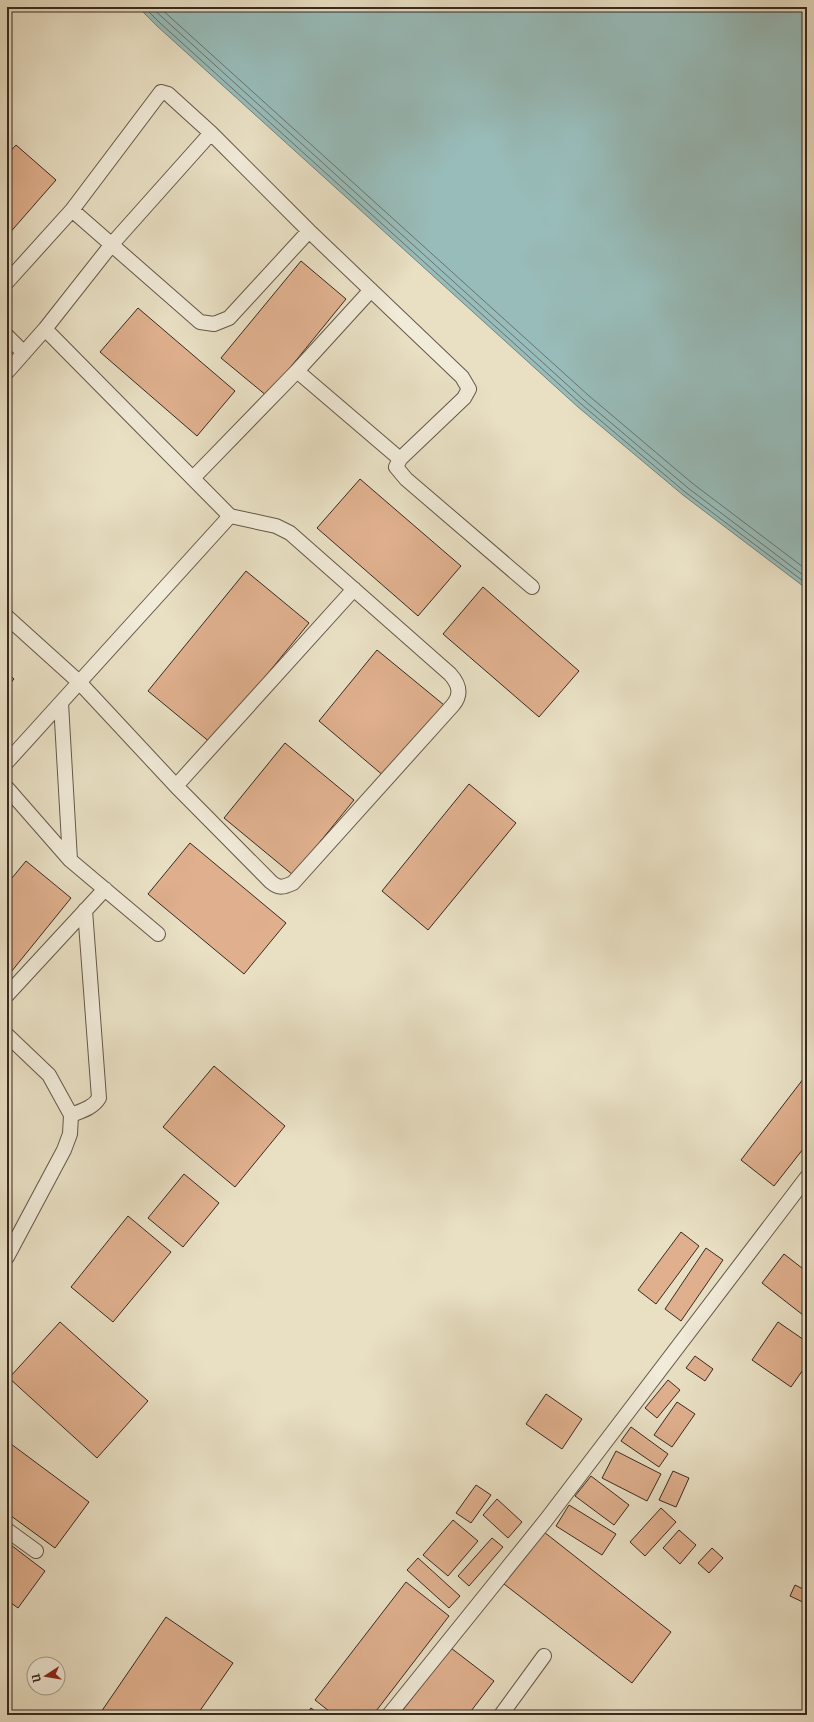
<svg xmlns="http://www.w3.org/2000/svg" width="814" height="1722" viewBox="0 0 814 1722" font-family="'IM FELL French Canon',serif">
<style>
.water{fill:#98bcb9;stroke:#72817c}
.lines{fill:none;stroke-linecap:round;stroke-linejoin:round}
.shore{stroke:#68726d;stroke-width:1}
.building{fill:#e0b08e;stroke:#392921}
.service-casing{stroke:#65574a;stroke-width:16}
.service{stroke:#f1ebd9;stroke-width:14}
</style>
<rect width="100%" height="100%" fill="#e9e0c4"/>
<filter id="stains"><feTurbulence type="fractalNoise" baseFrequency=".005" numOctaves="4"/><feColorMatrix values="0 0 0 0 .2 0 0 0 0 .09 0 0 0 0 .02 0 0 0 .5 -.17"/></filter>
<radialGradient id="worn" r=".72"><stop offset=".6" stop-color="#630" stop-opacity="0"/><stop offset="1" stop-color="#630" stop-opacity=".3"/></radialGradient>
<path class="water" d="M138,7H807V589L683,495L578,407L157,26Z"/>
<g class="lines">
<path class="shore" d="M144,7L160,23L581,404L685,492L807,584
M151,7L584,400L688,488L807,578
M159,7L588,395L692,483L807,570"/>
</g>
<path class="building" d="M16,145L56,180L7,236V155Z
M301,261L346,299L267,396L221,358Z
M138,308L235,391L197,436L100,352Z
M360,479L461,566L418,616L317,528Z
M246,571L309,623L211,743L148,691Z
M483,587L579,671L539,717L443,634Z
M377,650L444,705L385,777L319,721Z
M7,673L14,679L7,687Z
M285,743L354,800L293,875L224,818Z
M469,784L516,823L428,930L382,891Z
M190,843L286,923L244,974L148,894Z
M26,861L71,898L7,977V884Z
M214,1066L285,1126L235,1187L163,1127Z
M807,1074V1144L774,1186L741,1160Z
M184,1174L219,1203L183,1247L148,1218Z
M128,1216L171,1252L113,1322L71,1287Z
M681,1232L699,1246L656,1304L638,1290Z
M706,1248L723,1260L681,1321L665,1309Z
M784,1254L807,1272V1309L803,1315L762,1283Z
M60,1322L148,1401L97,1458L9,1378Z
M778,1322L807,1342V1364L791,1387L752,1360Z
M695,1356L713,1369L705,1381L686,1368Z
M668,1380L680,1390L657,1418L645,1408Z
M546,1394L582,1419L562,1449L526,1424Z
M677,1402L695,1414L672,1447L654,1435Z
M631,1427L668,1454L659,1467L621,1441Z
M7,1441L89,1502L55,1548L7,1513Z
M616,1451L661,1474L647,1501L602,1478Z
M673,1471L689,1478L676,1507L659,1500Z
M591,1476L629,1505L614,1525L575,1496Z
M476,1485L491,1495L471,1523L456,1513Z
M497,1499L522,1522L508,1538L483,1515Z
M569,1505L616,1534L602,1555L556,1526Z
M661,1508L676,1522L645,1556L630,1542Z
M453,1520L478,1541L448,1576L423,1555Z
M679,1530L696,1545L680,1564L663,1548Z
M544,1532L671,1632L632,1683L504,1584Z
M492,1538L503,1547L469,1586L458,1576Z
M7,1542L45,1571L18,1608L7,1600Z
M712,1548L723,1558L709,1573L698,1563Z
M418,1558L460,1596L449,1608L407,1570Z
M406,1582L449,1616L373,1715H334L315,1700Z
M795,1585L807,1591V1604L790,1596Z
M166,1617L233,1663L197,1715H99Z
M451,1648L494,1681L468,1715H399Z
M311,1708L320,1715H306Z"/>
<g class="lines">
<defs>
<path id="service" d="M211,133L309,231L462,377L469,389L464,398L400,459L396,467L406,479L532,587
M72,210L200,322L214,324L229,318L309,231
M7,282L72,210L161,92L168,94L211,133L112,244L45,329L7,372
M7,336L24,353
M297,371L400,459
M193,478L297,371L371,290
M7,617L79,682L176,786L271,882C279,889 284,887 293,883L453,705C462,694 459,684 450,674L290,533L276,526L230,516
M61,703L70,860
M7,762L230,516L45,329
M176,786L354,589
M7,788L70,860L158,934
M7,995L105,889
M7,1035L49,1075L71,1115L70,1134L64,1150L7,1257
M71,1115C81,1111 93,1108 99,1098L85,910
M7,1530L36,1551
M389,1715L546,1520L807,1177
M501,1715L544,1656"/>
</defs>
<use href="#service" class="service-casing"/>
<use href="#service" class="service"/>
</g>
<rect width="814" height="1722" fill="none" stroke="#e9e0c4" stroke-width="24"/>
<rect x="8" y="8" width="798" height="1706" fill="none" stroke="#392921" stroke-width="2"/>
<rect x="12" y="12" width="790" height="1698" fill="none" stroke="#392921"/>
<g transform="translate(46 1676) rotate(258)"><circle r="19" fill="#f1ebd9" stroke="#a79d8f"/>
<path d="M0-3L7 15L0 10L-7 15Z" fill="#8f2418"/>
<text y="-6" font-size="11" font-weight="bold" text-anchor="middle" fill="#392921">U</text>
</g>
<rect width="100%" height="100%" filter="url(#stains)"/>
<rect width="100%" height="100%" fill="url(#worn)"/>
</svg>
